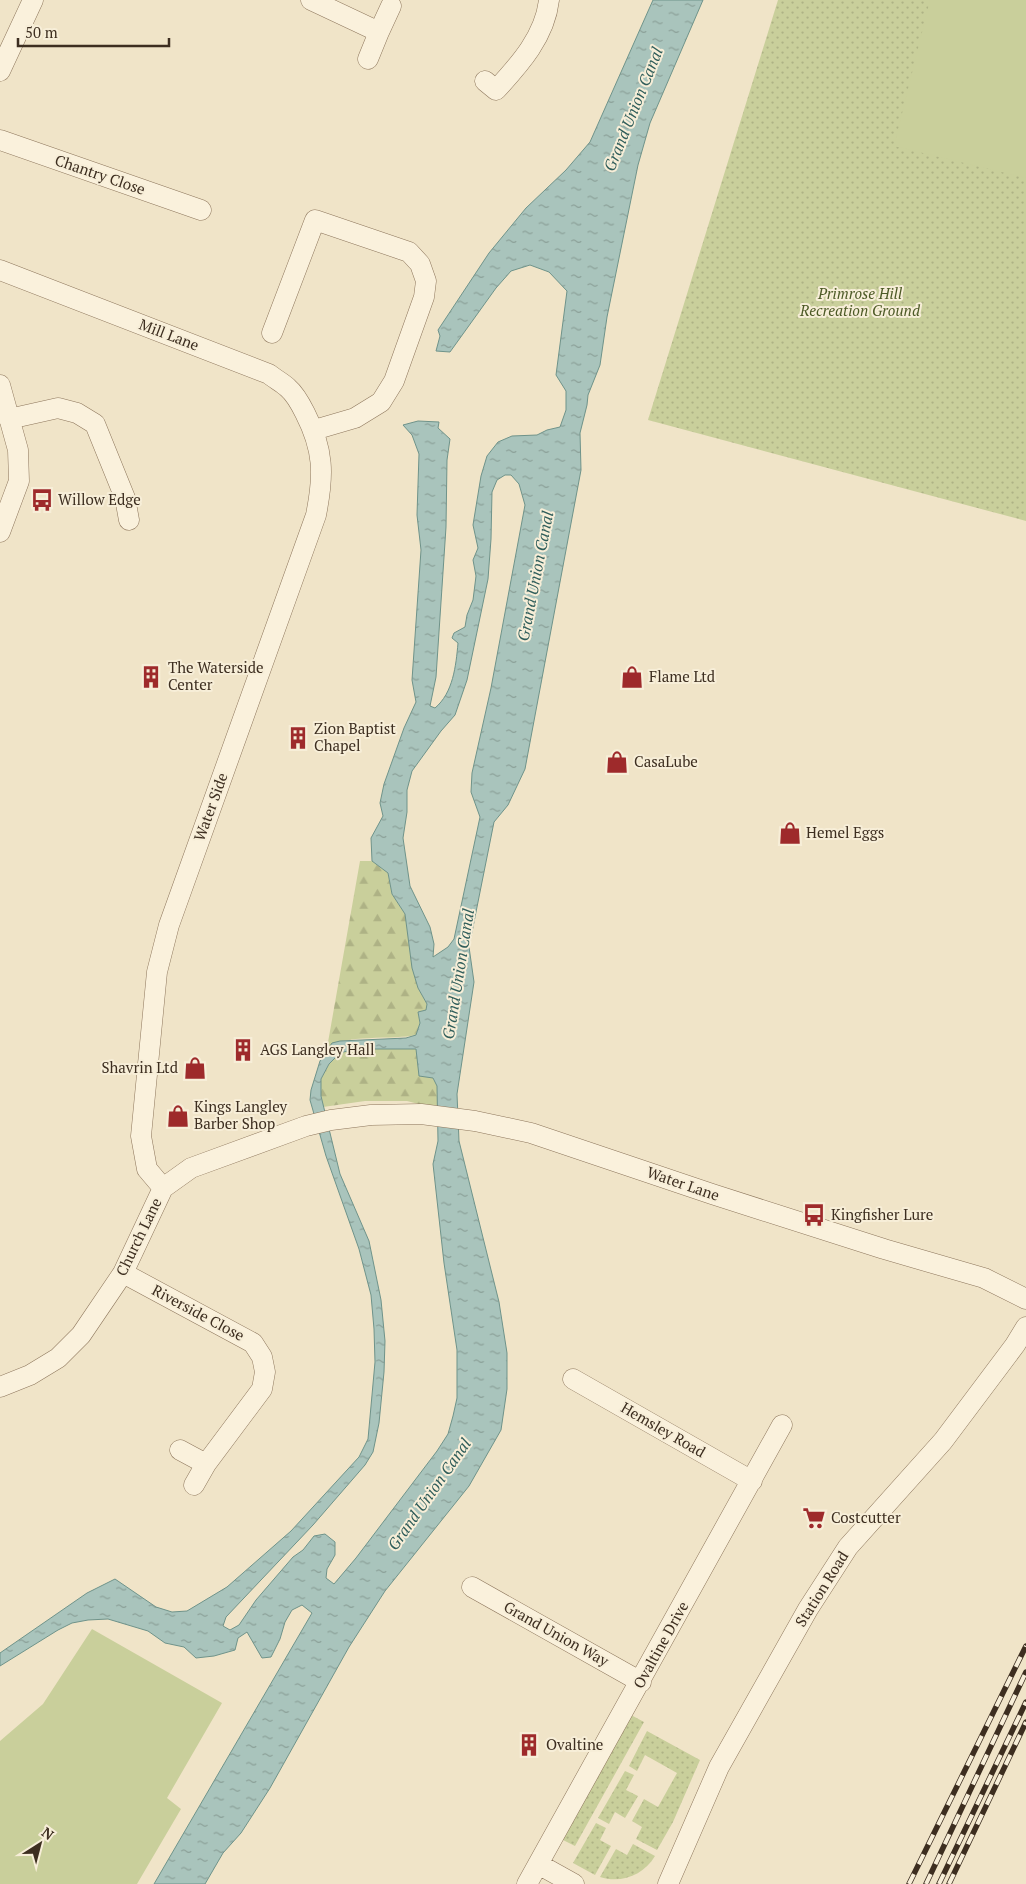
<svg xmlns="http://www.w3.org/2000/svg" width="1026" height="1884" viewBox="0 0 1026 1884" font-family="'PT Serif',serif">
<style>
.grass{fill:url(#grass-dots)}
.forest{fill:url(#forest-firs)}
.garden{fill:#c9cf9b}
.water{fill:url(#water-ripples);stroke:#6f938a;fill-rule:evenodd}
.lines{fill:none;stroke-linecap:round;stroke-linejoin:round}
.minor-casing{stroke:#8d765c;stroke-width:21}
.minor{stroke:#faf1dc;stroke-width:20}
.rail-casing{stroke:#3d2e20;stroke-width:5.5}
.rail{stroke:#f7eed8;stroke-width:4;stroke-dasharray:11;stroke-linecap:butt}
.labels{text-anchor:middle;stroke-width:4;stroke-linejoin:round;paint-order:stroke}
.street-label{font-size:15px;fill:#3d2e20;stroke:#f7eed8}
.park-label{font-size:15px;font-style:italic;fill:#4d5a26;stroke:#f7eed8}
.poi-label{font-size:15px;fill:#3d2e20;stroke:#f7eed8;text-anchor:start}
.water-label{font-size:16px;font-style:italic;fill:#2f5d5a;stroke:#f7eed8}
</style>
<defs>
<pattern id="grass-dots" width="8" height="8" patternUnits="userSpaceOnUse" patternTransform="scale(1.25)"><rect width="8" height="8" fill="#c9cf9b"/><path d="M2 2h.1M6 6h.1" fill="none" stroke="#aeb285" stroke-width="1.8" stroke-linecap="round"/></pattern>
<pattern id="forest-firs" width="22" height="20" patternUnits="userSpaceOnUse" patternTransform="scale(1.25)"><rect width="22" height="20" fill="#c9cf9b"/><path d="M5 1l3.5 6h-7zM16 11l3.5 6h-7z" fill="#aeb285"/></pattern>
<pattern id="water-ripples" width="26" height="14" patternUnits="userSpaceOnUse" patternTransform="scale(1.25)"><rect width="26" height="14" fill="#a9c4bc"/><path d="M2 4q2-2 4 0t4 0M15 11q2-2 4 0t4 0" fill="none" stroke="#8ba098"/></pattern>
</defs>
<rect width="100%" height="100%" fill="#f0e4c8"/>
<path class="grass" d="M778,0H1026V521L648,420Z
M631,1715L644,1722L575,1846L561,1839Z
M647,1731L700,1760L673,1822L657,1850L636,1839L642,1827L632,1821L644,1799L658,1807L677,1773L645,1755L637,1771L629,1766Z
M625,1771L634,1775L626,1790L638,1796L625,1818L615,1812L609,1824L598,1818Z
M596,1823L606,1828L600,1840L611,1846L595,1875L573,1863Z
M633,1844L655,1856C644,1875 621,1884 600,1877L616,1849L627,1855Z"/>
<path class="forest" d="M360,861H372L388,873L392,894L405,914L418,988L427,1004L426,1010L418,1012L420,1023L416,1035C395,1040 341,1034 327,1048Z
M355,1049H416L437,1085L438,1109L407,1101H365L323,1107L321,1096V1079L329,1064L340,1053Z"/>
<path class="garden" d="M930,0H1026V178L894,146Z
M92,1629L222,1703L167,1798L181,1809L137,1884H0V1741L43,1704Z"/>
<path class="water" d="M653,0H703L650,123L638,165L607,317L600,365L588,395L587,405L580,433L581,470L525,769L508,805L494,822L469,947L474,982L457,1094L459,1141L499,1302L507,1353V1389L501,1430L469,1486L385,1591L349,1647L270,1788L241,1833L223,1853L205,1884H154L312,1613L302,1605L292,1610L285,1622L280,1639L271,1657L262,1658L247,1632L238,1638L235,1650L214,1656L196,1658L184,1647L165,1643L148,1631L108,1619L88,1620L72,1623L58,1630L0,1666V1653L87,1593L115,1579L156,1607L172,1612L187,1611L227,1587L291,1531L359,1457L368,1439L375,1362L374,1329L371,1295L359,1249L326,1156L310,1100L311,1090L320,1061L332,1043L340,1041L406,1038L416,1035L420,1023L418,1012L426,1010L427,1004L418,988L412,968L405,914L392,894L388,873L372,861L371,838L383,816L380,803L384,784L404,728L416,702L412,680L421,550L417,515L419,454L412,435L403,425L418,421L439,422L438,428L450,439L447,460L446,527L436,677L430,706L435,708C453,693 456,666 458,643L452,638L454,633L465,627L467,615L473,600L476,576L473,560L478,548L473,525L481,476L487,456L498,442L512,436L537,435L547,430L560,427L566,410V391L556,375L567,291L549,272L530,265L511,271L496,288L450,352L436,351L440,336L438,330L489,253L526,208L566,170L590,142ZM505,475H511L519,484L525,505L491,688L472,773L471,792L480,817L454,939L448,947L433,957L434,944L430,927L410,886L403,838L407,812V790L412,771L441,731L455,715L467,680L488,579L491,539L492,492L497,480ZM355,1049H416L419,1076L433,1078L437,1086L438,1141L433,1164L444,1263L457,1350V1398L453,1416L448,1434L437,1451L356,1558L334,1584L326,1578L327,1569L335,1555V1542L325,1534L314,1536L303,1550L293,1557L256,1600L239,1625L230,1630L223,1626L226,1617L313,1525L365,1465L373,1452L379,1423L384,1372L385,1341L381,1300L369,1241L340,1174L321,1096V1079L329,1064L340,1053Z"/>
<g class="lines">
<defs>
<path id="minor" d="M311,0L379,32L391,6
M368,59L379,32
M0,71L33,0
M485,81L496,90C520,64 545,36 549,0
M0,140L201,210
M0,270L269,374C275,379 283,383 288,388C295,394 301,405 305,413C324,450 324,475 316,515L169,925L157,972L141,1136L147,1169L163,1188
M272,333L315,220L409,252L420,264L426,281L424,297L394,381L381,402L355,418L314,430
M0,385L18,450L19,481L0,532
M9,419L58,408L77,413L95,424L125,498L129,520
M123,1273L253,1343L262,1357L265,1372L262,1389L206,1464L180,1450
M573,1379L752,1481
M0,1387L30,1375L58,1358L81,1335L123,1273L163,1188L191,1168L306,1126L331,1120L371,1115L421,1114L475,1121L531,1133L712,1194L884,1249L984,1278L1026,1299
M194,1485L206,1464
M472,1587L641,1682
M538,1864L574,1884
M527,1884L782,1425
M668,1884L719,1767L808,1609L848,1547L943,1441L1015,1345L1026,1327"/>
</defs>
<use href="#minor" class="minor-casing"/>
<use href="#minor" class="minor"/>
<defs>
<path id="rail" d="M909,1884L1026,1646
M926,1884L1026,1672
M939,1884L1026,1702
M949,1884L1026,1722"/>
</defs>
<use href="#rail" class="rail-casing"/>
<use href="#rail" class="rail"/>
</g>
<defs>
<symbol id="bus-bare" viewBox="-9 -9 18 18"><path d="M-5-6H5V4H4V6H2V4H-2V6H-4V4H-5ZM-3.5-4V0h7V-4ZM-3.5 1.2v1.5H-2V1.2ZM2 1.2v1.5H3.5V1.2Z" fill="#9e2a2b" stroke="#f7eed8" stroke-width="2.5" paint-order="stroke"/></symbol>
<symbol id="building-bare" viewBox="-9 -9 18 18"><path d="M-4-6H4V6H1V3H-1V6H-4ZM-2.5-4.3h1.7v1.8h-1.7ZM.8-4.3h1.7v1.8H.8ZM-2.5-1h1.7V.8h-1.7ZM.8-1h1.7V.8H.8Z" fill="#9e2a2b" stroke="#f7eed8" stroke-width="2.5" paint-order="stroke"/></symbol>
<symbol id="shop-bare" viewBox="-9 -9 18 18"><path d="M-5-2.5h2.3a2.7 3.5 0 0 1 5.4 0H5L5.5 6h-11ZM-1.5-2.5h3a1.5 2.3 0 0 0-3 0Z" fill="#9e2a2b" stroke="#f7eed8" stroke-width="2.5" paint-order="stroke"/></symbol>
<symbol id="supermarket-bare" viewBox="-9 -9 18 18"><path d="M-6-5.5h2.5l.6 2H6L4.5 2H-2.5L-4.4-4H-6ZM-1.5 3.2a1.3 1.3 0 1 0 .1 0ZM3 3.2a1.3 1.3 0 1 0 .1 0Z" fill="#9e2a2b" stroke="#f7eed8" stroke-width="2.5" paint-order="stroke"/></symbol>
</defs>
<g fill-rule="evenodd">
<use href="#bus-bare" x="26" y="484" width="32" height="32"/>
<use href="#building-bare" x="135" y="661" width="32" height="32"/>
<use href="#shop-bare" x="616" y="661" width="32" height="32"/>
<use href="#building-bare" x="282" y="722" width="32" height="32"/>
<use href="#shop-bare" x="601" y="746" width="32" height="32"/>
<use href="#shop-bare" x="774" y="817" width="32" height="32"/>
<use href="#building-bare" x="227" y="1034" width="32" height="32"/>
<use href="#shop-bare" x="179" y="1052" width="32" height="32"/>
<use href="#shop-bare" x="162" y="1100" width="32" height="32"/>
<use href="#bus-bare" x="798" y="1199" width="32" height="32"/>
<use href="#supermarket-bare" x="798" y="1502" width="32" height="32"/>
<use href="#building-bare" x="513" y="1729" width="32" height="32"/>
</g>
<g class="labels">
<g class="street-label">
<text transform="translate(100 175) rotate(19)" y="5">Chantry Close</text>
<text transform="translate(169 335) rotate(21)" y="5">Mill Lane</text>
<text transform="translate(211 807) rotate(-70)" y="5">Water Side</text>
<text transform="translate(683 1184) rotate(19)" y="5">Water Lane</text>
<text transform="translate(139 1237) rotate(-64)" y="5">Church Lane</text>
<text transform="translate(198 1313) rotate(28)" y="5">Riverside Close</text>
<text transform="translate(663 1430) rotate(30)" y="5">Hemsley Road</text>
<text transform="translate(822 1589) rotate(-58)" y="5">Station Road</text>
<text transform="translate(556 1634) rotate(29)" y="5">Grand Union Way</text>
<text transform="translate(661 1645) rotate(-61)" y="5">Ovaltine Drive</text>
</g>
<g class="park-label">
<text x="860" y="299">Primrose Hill<tspan x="860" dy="17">Recreation Ground</tspan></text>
</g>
<g class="poi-label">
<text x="58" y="505">Willow Edge</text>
<text x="168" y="673">The Waterside<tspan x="168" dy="17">Center</tspan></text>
<text x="649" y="682">Flame Ltd</text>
<text x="314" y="734">Zion Baptist<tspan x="314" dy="17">Chapel</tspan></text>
<text x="634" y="767">CasaLube</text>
<text x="806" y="838">Hemel Eggs</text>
<text x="260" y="1055">AGS Langley Hall</text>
<text x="178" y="1073" text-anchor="end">Shavrin Ltd</text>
<text x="194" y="1112">Kings Langley<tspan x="194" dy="17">Barber Shop</tspan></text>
<text x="831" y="1220">Kingfisher Lure</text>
<text x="831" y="1523">Costcutter</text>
<text x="546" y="1750">Ovaltine</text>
</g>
<g class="water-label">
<text transform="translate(633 109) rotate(-68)" y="6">Grand Union Canal</text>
<text transform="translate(535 576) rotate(-79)" y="6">Grand Union Canal</text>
<text transform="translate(458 974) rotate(-81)" y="6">Grand Union Canal</text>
<text transform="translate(429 1494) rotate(-55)" y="6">Grand Union Canal</text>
</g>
</g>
<g transform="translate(40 1844) rotate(36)" stroke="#f7eed8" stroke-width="4" paint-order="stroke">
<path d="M0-4L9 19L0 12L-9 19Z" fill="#3d2e20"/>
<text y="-8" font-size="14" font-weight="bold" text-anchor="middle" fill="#3d2e20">N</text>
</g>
<path d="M18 38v8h151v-8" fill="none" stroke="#3d2e20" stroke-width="2.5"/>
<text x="25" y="38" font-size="15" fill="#3d2e20" stroke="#f7eed8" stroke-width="4" paint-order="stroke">50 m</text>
</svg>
